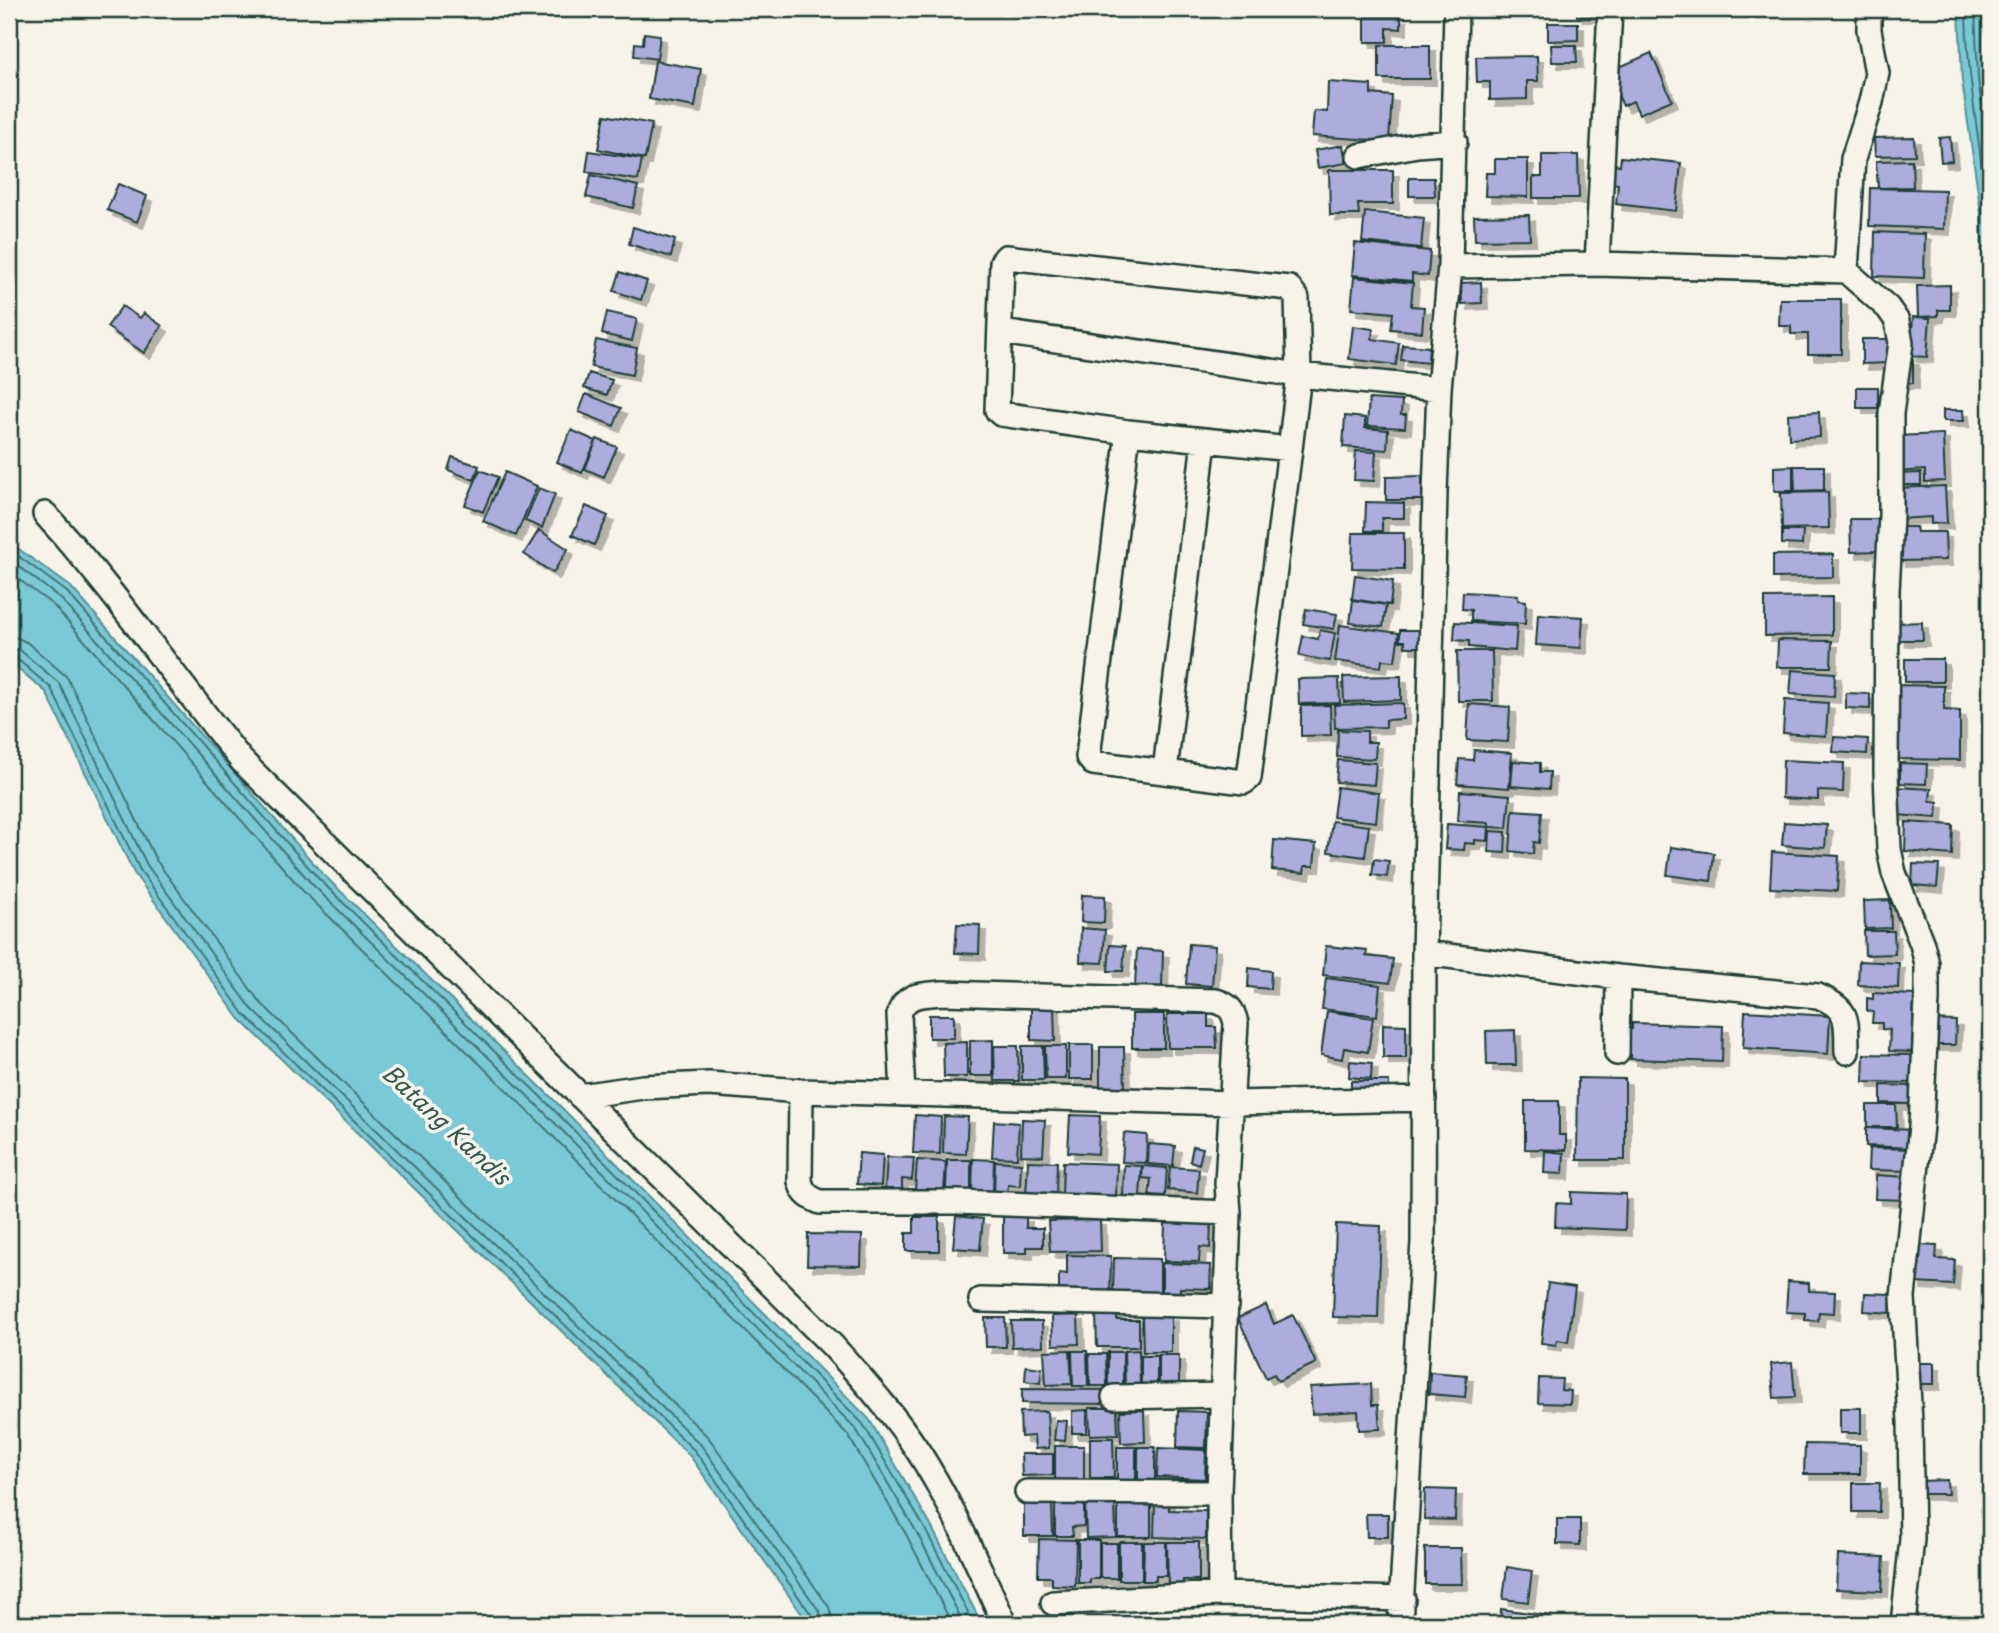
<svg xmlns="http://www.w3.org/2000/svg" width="1999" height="1633" viewBox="0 0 1999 1633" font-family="'Playpen Sans',sans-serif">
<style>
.water{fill:#7ac9d6;stroke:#569195;stroke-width:2}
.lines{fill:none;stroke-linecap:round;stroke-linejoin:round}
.shore{stroke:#437575;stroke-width:2}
.building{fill:#acacdd;stroke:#1f3d34;stroke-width:2;filter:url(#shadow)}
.minor-casing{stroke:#1f3d34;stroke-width:28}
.minor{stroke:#f7f3e8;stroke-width:23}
.labels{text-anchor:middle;stroke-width:7;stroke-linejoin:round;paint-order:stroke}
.water-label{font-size:23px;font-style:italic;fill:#315954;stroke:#f7f3e8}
</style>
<defs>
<filter id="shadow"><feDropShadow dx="6" dy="6" stdDeviation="0" flood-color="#0004"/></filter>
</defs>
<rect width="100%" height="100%" fill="#f7f3e8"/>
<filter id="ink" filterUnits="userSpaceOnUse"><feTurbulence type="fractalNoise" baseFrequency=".0143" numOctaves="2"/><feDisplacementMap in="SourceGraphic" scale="14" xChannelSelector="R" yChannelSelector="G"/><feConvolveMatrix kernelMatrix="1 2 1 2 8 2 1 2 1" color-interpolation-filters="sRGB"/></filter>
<g filter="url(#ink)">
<path class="water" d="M1959,9H1990V412L1981,213L1962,81Z
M9,542L71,587L323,874L554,1100L869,1419L930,1524L982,1624H809L690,1456L239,1018L134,873L46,692L9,661Z"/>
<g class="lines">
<path class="shore" d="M1966,9C1967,92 1987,172 1990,255
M1975,9L1978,79L1990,164
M1985,9V32L1990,91
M9,549L67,592L318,878L549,1105L863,1424L924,1527L974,1624
M9,559L61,599L312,884L543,1111L856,1429L916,1531L964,1624
M9,572L54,606L304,892L536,1119L848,1435L907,1536L952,1624
M9,637L18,638L28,643L67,677L156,860L259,1001L709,1438L829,1607L834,1624
M9,647L21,651L59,683L147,865L251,1008L701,1445L820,1612L823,1624
M9,656L16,658L51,688L140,870L244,1014L695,1451L813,1617L814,1624"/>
</g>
<path class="building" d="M1577,9H1598V16H1577Z
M1365,16H1401V29L1387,28V42H1365Z
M1548,23H1578V40L1548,41Z
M644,33L660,35L657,59L634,56L635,43L643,44Z
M1379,45H1430V79H1379Z
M1551,45H1576L1577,62H1552Z
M1651,53L1672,100L1639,114L1633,101L1623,106L1608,72Z
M1537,56L1538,81H1527V99L1490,100V82H1477L1476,57Z
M655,61L701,69L695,107L649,99Z
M1328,82L1371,85V94L1392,96L1389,141L1312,136L1314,111L1327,112Z
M605,115L652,124L645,159L598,149Z
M1914,137L1915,155L1875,156L1874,138Z
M1950,137L1952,161L1941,162L1939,138Z
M1343,145L1346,163L1318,168L1315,150Z
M589,151L642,159L638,180L586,172Z
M1542,155H1578L1579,198H1533V177H1542Z
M1621,157L1681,163L1676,211L1616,204L1618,184L1611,183L1613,164L1620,165Z
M1495,159H1528V197L1485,196L1486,173H1495Z
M1912,160L1913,187L1878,188L1876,161Z
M1329,170H1393V204H1358L1359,215H1330Z
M591,175L638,186L633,208L586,197Z
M1409,178H1434L1435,196H1409Z
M118,184L147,196L137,222L107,210Z
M1870,188L1945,190L1944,229L1869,226Z
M1365,212L1424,218L1421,248L1362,242Z
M1529,215L1530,239L1475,240L1474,216Z
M633,227L675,240L671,257L629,244Z
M1875,232L1925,234L1924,278L1874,276Z
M1355,243L1430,251L1428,276L1412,274V281L1352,275Z
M620,272L647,281L641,300L614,291Z
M1354,277L1413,283L1411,306L1424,307L1422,332L1391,329L1393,313L1351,309Z
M1481,282L1482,303L1462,304L1461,283Z
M1950,285V310H1938V316L1918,317L1917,286Z
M1780,299H1841V354H1808V334H1791V326H1779Z
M122,306L140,318L144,313L162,326L144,353L107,327Z
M607,312L637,319L632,341L602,334Z
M1913,317L1930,318L1927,357L1910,356Z
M1353,326L1373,329L1372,339L1399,343L1396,365L1349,359Z
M1862,339H1888L1889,363L1862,364Z
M596,340L637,348L632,375L591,367Z
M1403,345L1429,347L1428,363L1401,360Z
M1900,359H1913V383H1899Z
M589,373L612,380L607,395L584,388Z
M1857,387H1878V408H1857Z
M586,394L621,408L614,426L579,412Z
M1369,399L1402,401L1401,415H1406L1405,428L1367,426Z
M1943,410H1963L1964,421H1943Z
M1819,412L1820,437L1789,439L1788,414Z
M1345,416L1365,418V428L1388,430L1387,450L1343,447Z
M571,430L596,441L582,473L557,462Z
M1943,434L1945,481L1925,482V470L1896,472L1894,436Z
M597,439L617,447L604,477L585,469Z
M1356,451L1376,452L1374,481L1354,480Z
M452,457L479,466L474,480L448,470Z
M1793,466V491H1774V467Z
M1794,466H1824V490L1795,491Z
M480,470L498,477L483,512L465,505Z
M505,472L537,486L516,536L483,521Z
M1921,473V485H1897V474Z
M1422,476V500H1386V477Z
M1945,486L1947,523L1931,524V517L1899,519L1897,488Z
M539,488L555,494L542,528L525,521Z
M1828,492L1829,528L1782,529L1781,493Z
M1366,502L1404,503V518H1382V531H1365Z
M586,506L608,516L594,545L572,535Z
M1850,519H1878V551L1851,552Z
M1898,527H1916L1917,532H1945L1946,560L1899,561Z
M539,530L568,549L553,573L524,554Z
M1782,531H1803L1802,545L1782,544Z
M1353,533H1404V569L1352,568Z
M1833,554V577L1773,578V555Z
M1355,575L1393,581L1390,605L1352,599Z
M1463,592L1518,595V600L1526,601L1525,624L1471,621V610L1462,609Z
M1832,597V635L1765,636V598Z
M1353,600L1386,605L1383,627L1350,623Z
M1306,609L1337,614L1334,629L1303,624Z
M1538,614L1583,617L1581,648L1536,645Z
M1455,622L1517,626L1515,651L1469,647V641L1454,640Z
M1922,622L1923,640H1899L1898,623Z
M1340,625L1399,633L1395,661L1382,660L1381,667L1335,661Z
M1320,630L1335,633L1330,661L1299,656L1303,636L1318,639Z
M1400,630H1421V647H1405V641H1400Z
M1778,640L1832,641L1831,667H1777Z
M1457,651H1492L1493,701H1458Z
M1905,659H1943V682H1905Z
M1792,670L1835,673L1834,697L1790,694Z
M1401,676V700L1344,702L1343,677Z
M1339,678L1340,703L1299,704L1298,679Z
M1899,685L1944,686V710L1960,711V760L1898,759Z
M1846,693L1870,694V709L1846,708Z
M1785,700L1828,703L1826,736L1783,733Z
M1403,703V719L1386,720V727L1335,728L1334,705Z
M1469,704L1510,707L1508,742L1467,740Z
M1330,705L1331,735L1301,736V706Z
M1338,730L1367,731V742H1376L1375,759L1337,757Z
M1834,737L1868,739L1867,754L1833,752Z
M1474,750L1512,753L1509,788L1457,784L1459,759L1473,760Z
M1338,760L1376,763L1374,785L1336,782Z
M1783,760L1844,763L1843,792L1818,791V800L1782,798Z
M1513,761L1540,763V772H1550L1549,789L1511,786Z
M1900,763L1927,764L1926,784L1900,783Z
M1337,787L1379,793L1376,822L1333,817Z
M1897,787L1931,789L1930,801L1938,802L1937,818L1896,815Z
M1460,791L1510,795L1507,828L1489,827V823L1458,821Z
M1513,810L1542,812L1539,843L1534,842L1533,854L1510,851Z
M1332,821L1369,826L1365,857L1328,852Z
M1784,822L1827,825L1825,848L1782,845Z
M1906,822L1953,825L1952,855L1905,851Z
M1447,824L1489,827L1488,841L1475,840V844L1465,843L1464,850L1445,849Z
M1490,831L1506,832L1505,853L1489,852Z
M1274,840L1316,844L1314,866H1305L1304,873L1272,870Z
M1671,847L1714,853L1711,881L1667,875Z
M1772,852L1839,856L1837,891L1770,888Z
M1374,859L1389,861L1387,877L1372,875Z
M1913,864L1939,865L1937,887L1912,885Z
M1082,895L1105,896L1104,923L1081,922Z
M1890,900L1891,928L1865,929L1864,901Z
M957,924L980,925L979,954L955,953Z
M1081,928L1105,930L1103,963L1080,962Z
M1864,931H1894L1895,954L1865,955Z
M1189,944L1215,946L1212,986L1186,984Z
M1110,945L1125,946L1123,971H1108Z
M1326,946L1367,950L1366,956L1393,959L1390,983L1323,975Z
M1137,949L1163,951L1162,987L1135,986Z
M1859,961L1899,963L1898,988L1858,985Z
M1249,968L1271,971L1270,989L1248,987Z
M1326,978L1380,985L1377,1016L1322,1009Z
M1873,993L1914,995L1912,1052L1889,1051L1890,1030L1882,1029V1023H1872L1873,1012L1867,1011V998L1873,999Z
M1031,1006H1054L1055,1041L1031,1040Z
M1327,1011L1373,1018L1368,1052L1344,1048L1342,1059L1321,1055Z
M1745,1011L1830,1016L1828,1054L1743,1048Z
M1132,1014H1164V1048H1132Z
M1167,1014H1208V1027H1216L1217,1048H1168Z
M929,1015H954V1038H929Z
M1929,1020L1956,1021L1955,1045H1928Z
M1632,1023L1723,1026L1722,1062L1631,1059V1055L1621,1054L1622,1028L1632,1029Z
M1383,1024L1406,1025V1058H1383Z
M1515,1030L1516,1065H1487L1486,1031Z
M993,1040V1076H970V1041Z
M967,1042V1077H944L943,1043Z
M1069,1045H1093V1079H1069Z
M994,1046H1018L1019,1081H995Z
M1022,1046H1043L1044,1080H1022Z
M1045,1046H1066V1079H1046Z
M1100,1047H1124L1125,1091H1100Z
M1864,1054L1912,1055V1083L1863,1082Z
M1350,1061L1372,1063L1371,1079L1349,1077Z
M1578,1078L1625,1079V1160H1577Z
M1351,1081H1389V1096L1351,1095Z
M1881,1085L1910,1086V1104L1881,1103Z
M1525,1101H1559V1135H1566V1150L1525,1149Z
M1867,1105H1896L1897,1127H1867Z
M915,1115L941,1117L940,1154L913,1153Z
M1070,1115L1100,1116L1098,1154L1068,1152Z
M944,1116L968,1117L966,1154L943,1153Z
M1022,1119L1045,1120L1043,1156L1021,1155Z
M994,1121L1019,1123L1017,1158L992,1157Z
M1866,1128L1915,1130V1148L1866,1146Z
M1124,1133L1147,1135L1146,1163L1122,1162Z
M1149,1144L1175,1146L1173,1166L1148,1164Z
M1193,1146L1203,1148L1199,1164L1190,1161Z
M1869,1148L1914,1149L1913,1171L1868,1170Z
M1545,1151L1564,1153L1563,1174L1544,1173Z
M859,1153L883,1155L881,1186L857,1184Z
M887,1157L914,1158L912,1180L902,1179V1191L885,1189Z
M973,1159L994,1160L993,1193L972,1192Z
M917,1160L946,1162L944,1192L915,1190Z
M947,1160H971V1192L946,1191Z
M995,1161L1021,1163L1020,1186L1008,1185L1007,1195H994Z
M1028,1161L1057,1162L1056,1196L1026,1194Z
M1063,1162L1117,1164L1116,1197L1062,1195Z
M1124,1165L1142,1166L1140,1197L1123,1196Z
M1143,1166L1167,1168L1165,1196L1149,1195L1151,1179L1142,1178Z
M1170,1167L1199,1169L1197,1193L1168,1190Z
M1876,1175L1907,1177L1906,1200L1875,1199Z
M1571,1192L1626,1194L1625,1230L1555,1227L1556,1203L1571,1204Z
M956,1216L983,1219L980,1250L953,1248Z
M1003,1216H1026V1228H1043V1247H1027V1253H1003Z
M914,1217H939V1251H906V1233H914Z
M1100,1220L1101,1251L1050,1252L1048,1221Z
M1165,1221L1211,1222L1210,1248L1200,1247L1199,1262L1164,1261Z
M1336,1224L1381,1226L1378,1318L1333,1317Z
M808,1234L862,1235L861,1266L807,1265Z
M1918,1245L1937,1246L1936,1259L1955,1260L1953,1285L1915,1283Z
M1067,1255L1111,1256L1110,1296L1059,1295V1273L1067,1274Z
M1114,1258L1160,1259V1293L1113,1292Z
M1162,1263L1211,1265L1210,1289L1180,1288V1296L1162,1295Z
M1788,1281L1809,1283V1291L1835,1292L1834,1313L1819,1312L1818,1321L1805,1320V1313L1786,1312Z
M1548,1283L1575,1287L1568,1342L1557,1340L1556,1345L1541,1343Z
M1865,1293L1891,1294L1890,1313L1864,1311Z
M1266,1305L1274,1324L1293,1315L1316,1363L1278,1381L1274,1374L1266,1378L1238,1318Z
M1096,1313H1117V1320H1139V1347H1097Z
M1078,1315L1079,1344L1053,1345L1052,1316Z
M1171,1315V1352H1143L1142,1316Z
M985,1318H1005L1006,1347H986Z
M1011,1321H1042L1043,1346L1012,1347Z
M1070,1350L1072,1384L1046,1385L1044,1351Z
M1139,1350L1140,1386H1125L1124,1351Z
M1072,1351H1087L1088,1386H1073Z
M1108,1352H1123V1385H1108Z
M1089,1354H1106L1107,1386H1090Z
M1159,1355H1179V1389H1159Z
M1141,1356H1157V1390H1141Z
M1792,1362L1795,1397L1774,1398L1771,1364Z
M1915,1363H1934V1384H1915Z
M1026,1366L1042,1368L1040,1383L1025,1381Z
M1430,1372L1467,1375L1465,1397L1429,1394Z
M1539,1378L1562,1379L1561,1390L1571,1391L1570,1404L1538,1403Z
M1371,1384L1372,1405H1378L1380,1429L1359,1430L1358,1411L1312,1414L1310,1387Z
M1022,1389L1106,1390V1404L1022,1403Z
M1089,1408H1117L1118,1434L1090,1435Z
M1840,1408H1861V1433H1840Z
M1087,1410V1433H1072V1411Z
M1144,1410L1145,1442L1121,1443L1120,1411Z
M1047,1411L1049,1448L1035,1449L1034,1436L1021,1437L1020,1412Z
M1178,1411L1207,1412L1206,1448L1177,1447Z
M1056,1420L1067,1421L1065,1441L1054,1440Z
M1090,1438H1113L1114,1478H1090Z
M1805,1444L1860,1445V1474H1804Z
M1055,1446H1084V1481H1055Z
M1117,1447H1136V1480L1117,1481Z
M1138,1447H1155V1484H1138Z
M1158,1448L1206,1450L1205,1479L1157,1477Z
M1021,1454H1053V1475L1022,1476Z
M1947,1480L1948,1494H1921L1920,1481Z
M1853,1483H1880L1879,1512H1853Z
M1425,1489L1456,1490L1455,1520L1424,1519Z
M1155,1500L1169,1501V1510L1206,1511V1539L1154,1537Z
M1052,1501L1053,1536H1024V1502Z
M1115,1501L1116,1537L1086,1538L1085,1502Z
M1118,1501H1151V1537H1118Z
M1084,1502V1526L1072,1527L1073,1536H1055V1503Z
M1366,1514H1388V1537H1367Z
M1557,1519H1580V1545L1557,1544Z
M1039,1539L1076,1540L1075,1586L1052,1585V1577H1038Z
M1078,1540H1099V1579H1090V1583H1078Z
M1119,1542H1142V1580H1119Z
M1144,1542H1166V1576H1156V1581H1143Z
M1167,1542H1199V1580H1183V1589H1168Z
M1100,1543H1117V1578H1100Z
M1425,1548H1461L1462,1584H1425Z
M1838,1555L1884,1557L1882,1591L1836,1589Z
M1507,1567L1532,1571L1528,1602L1503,1599Z
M1501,1609L1551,1616L1550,1624H1500Z
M1422,1618L1449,1619V1624H1422Z
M1369,1620L1370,1624H1295V1622Z
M1146,1622H1196L1197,1624H1147Z"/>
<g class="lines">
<defs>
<path id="minor" d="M1456,9L1450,266L1597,264L1846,271L1888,308L1897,321L1901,343L1891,413V516L1887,591L1886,772L1889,849L1894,873L1922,944L1927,964V1000L1921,1126L1903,1297L1910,1422L1912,1539L1903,1624
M1359,156L1417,145L1455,142
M1597,264L1610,9
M1846,271L1853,159L1871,102L1877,73L1869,30V19L1872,9
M1001,332L1299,375L1297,298L1289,288L1006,257L1002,262L997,410L1001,414L1128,432
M1290,449L1249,778L1244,782L1093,763L1088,757L1128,432L1290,449L1299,375L1439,389
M45,514C116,592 175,679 242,761L833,1346C863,1380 893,1413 918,1451C953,1505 978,1566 1005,1624
M1165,771L1204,441
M1424,953L1618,977L1818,996C1851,1010 1846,1020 1847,1052
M1617,1053L1618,977
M801,1091L800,1181C803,1193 808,1197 820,1202H958L1229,1213
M903,1094L899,1014C906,992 924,995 943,993L1216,1001C1229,1005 1233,1010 1236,1023L1227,1183L1229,1213L1219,1493L1220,1594
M580,1096L643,1087L709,1084L801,1091L1233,1103L1424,1099
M981,1300L1226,1306
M1114,1397L1223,1395
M1027,1492L1219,1493
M1053,1603L1220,1594L1403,1599
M1400,1624L1423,1241L1424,953L1435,492L1439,389L1450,266"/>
</defs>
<use href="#minor" class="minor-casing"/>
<use href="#minor" class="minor"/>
</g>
</g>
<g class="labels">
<g class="water-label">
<text transform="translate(446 1125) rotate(43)" y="8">Batang Kandis</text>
</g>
</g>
<rect width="1999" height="1633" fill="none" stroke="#f7f3e8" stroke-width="35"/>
<rect x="18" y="18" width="1964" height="1598" fill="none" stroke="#1f3d34" stroke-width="2.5" filter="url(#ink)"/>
</svg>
